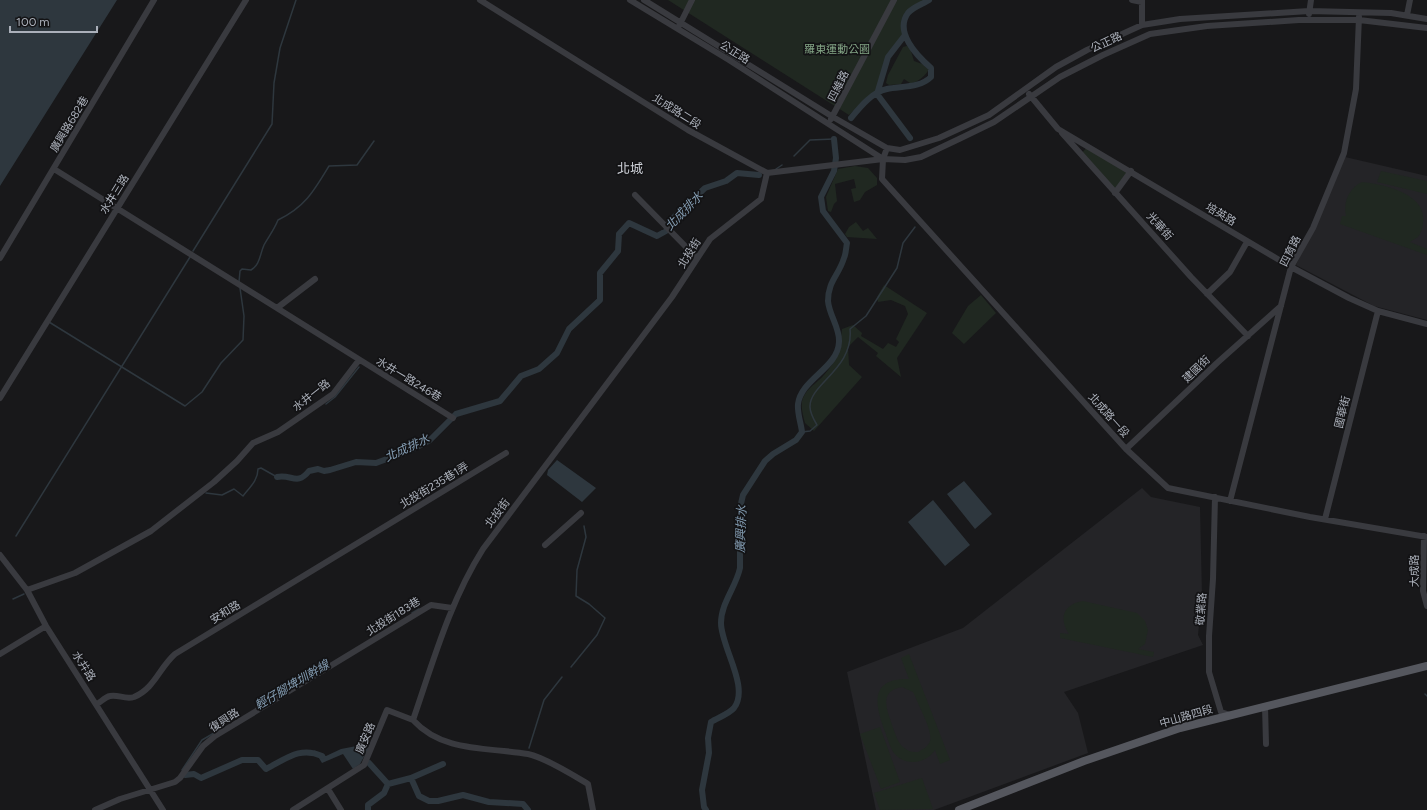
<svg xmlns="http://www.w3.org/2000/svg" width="1427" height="810" viewBox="0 0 1427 810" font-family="Figtree,'Noto Sans TC',sans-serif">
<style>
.built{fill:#242427}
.green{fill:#202821;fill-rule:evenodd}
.water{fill:#2e373e}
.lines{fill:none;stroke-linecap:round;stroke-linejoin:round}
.stream{stroke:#2e373e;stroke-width:1.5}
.canal{stroke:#2e373e;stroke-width:6}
.minor{stroke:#393a3f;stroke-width:6}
.major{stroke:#55575e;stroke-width:8}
.labels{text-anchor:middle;stroke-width:3.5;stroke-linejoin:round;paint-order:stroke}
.street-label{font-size:11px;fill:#abb0ba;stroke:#131315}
.park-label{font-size:11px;fill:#83a485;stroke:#131315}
.water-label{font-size:12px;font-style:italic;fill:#849db3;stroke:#131315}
.quarter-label{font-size:13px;fill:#cccfd6;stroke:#131315}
</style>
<rect width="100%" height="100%" fill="#18181a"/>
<path class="built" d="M1345,157L1427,176V320L1374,306L1296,265Z
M1142,488L1151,497L1200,507L1202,595L1198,635L1203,645L1064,692L1078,713L1088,753L934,810H876L847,672L963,628Z"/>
<path class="green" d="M668,0H925L903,16L902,36L884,66L879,88L849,115Z
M907,46L910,48L914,61L925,65L929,69C927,74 917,84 910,83C908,82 906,80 904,79L901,84L889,85L886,83L888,75L903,47Z
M1088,146L1131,171L1115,193L1081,154Z
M855,166L868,168L877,178V185L865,192L860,200L854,202L851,189L856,188L854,179L835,184L837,201L834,204L831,212L828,211L826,197L838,169Z
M1381,171L1427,181V194L1377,182Z
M1362,182C1384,184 1427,194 1423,222C1423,227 1421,233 1418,237C1416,239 1412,240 1410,242L1427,249V255L1340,224L1342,216H1346C1343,202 1349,188 1362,182Z
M856,222L863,231L868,228L877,239L847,237L845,234L849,227Z
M884,285L927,313L897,358L901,377L876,356L878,353L858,337L848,347L849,365L862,377L814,431L805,423C803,416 800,405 803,398C807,388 817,383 824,375C837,361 840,348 842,329L853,325L862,333L861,336L883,349L888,343L896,347L899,342L896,339L908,314L905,306L891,300L878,302L877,297Z
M981,295L996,313L964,344L952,333L968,306Z
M1083,601L1137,613L1145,621L1148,630L1145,644L1138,649L1154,652L1153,657L1060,638V633L1069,634C1058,618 1064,604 1083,601Z
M909,654L950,760L940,764L935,750C925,765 902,767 892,750C889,744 887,736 884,729C874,702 871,678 909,679L901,658ZM902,687L913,692L915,696C919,707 933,731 930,741C928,747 923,749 918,752C914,752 909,752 906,749C898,745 896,735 893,728C888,712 877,691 902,687Z
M880,727L900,782L881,789L860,734Z
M922,778L933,809L880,810L874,793Z"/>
<path class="water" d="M0,0H117L0,186Z
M557,460L596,488L582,502L547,475L548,470Z
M964,481L992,514L975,529L947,494Z
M933,500L970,545L945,566L908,522Z
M367,744H371L360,764L353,769L343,754L322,763L314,750L326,756L341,749Z"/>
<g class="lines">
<path class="stream" d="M794,156L810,140L834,139
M776,169L782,165
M193,251L272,124L274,83L280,48L296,0
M239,282L240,271L242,269L251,270C260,265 260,254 264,245C269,236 274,230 278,220C305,207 314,191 329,166L357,165L374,141
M49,322L185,406L202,392L221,363L243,340L244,316L240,288
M326,404L335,397L359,367
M802,432L810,431L817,425C814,420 810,413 810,407C809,384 854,369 850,329L866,316L897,268L903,243L915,227
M206,493L222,495L234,489L243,496C250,487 258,480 258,469L261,468L277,477
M16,536L190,257
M13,599L24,594
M412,613L419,609
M571,667L597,635L605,618L589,604L576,596L577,570L586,537L584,526
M1425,694L1427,696
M529,748L544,700L562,677
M182,770L202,740L221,729"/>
<path class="canal" d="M905,35L888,57L877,94L910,138
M851,118C860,107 872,92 887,89C902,86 920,88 931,77V68C917,56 894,32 908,13C913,7 923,4 929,0
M277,477C292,474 297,486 309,471L318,469L324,471L330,470L356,462L376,463L411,450L430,440L456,414L500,401L521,376L539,369L557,353L569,329L600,300V273L618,251L619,234L629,223L657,236L666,231L670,221L705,188L726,181L737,173L759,175
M369,763L388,784
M185,775L194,774L201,778L242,760H258L266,769C286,759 300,746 322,756
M411,778L443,764
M388,784L411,778L419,796L429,801H438L463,795L489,802L523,804L528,810
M368,810V805L384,793L388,784
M706,810L704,807L702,790L709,753L708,738L711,722C717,718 729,714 734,708C750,687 721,647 721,623C721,603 736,587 740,568V508L743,495L765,461L773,454L796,440L802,432C801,423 797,413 798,404C801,379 838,368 839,342C840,328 829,315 828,301C828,281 839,275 844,258C846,254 846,248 847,243L823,211L821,197L834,171L836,158L834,139"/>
<path class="minor" d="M480,0L688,130L767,173L883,159
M630,0L729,60L883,159L905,160L921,157L959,139L994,122L1060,77L1103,55L1150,34L1207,26L1299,20H1359L1427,28
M644,0L833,117L887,148L900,150L939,138L989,115L1056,67L1087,50L1142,25L1180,19L1309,11L1391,13L1427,19
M1132,0L1142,2
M1309,14L1311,0
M1407,15L1410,0
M1142,25V0
M679,26L692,0
M1029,94L1058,129L1291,267L1349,298L1378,311L1427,324
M831,119L894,0
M1062,133L1191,277L1248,336
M887,148L883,159L882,179L1126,449L1168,488L1310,517L1427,537
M54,169L453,418
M1115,193L1131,171
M635,195L697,258
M0,258L154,0
M1207,294L1230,272L1247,242
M277,308L315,279
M0,398L246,0
M1126,449L1217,363L1281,306
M1215,497L1213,579L1209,636V672L1221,712L1230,715
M1230,501L1291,267L1313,228L1344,153L1356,89L1359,17
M1325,519L1378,311
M1424,536L1423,591L1427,606
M545,545L581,513
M0,555L27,590L46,626L163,810
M27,590L75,573L151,531L214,482L237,461L253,443L278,432L333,394L359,360
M0,654L46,626
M97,704C101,702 105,697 110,696C118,694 125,700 134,697C155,688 159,668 175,654L506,453
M1265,706L1266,744
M328,789L341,810
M95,810L120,799L175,782L180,778L203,746L215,736L431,605L452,608
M293,810L364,765L387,710L413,720
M593,810L588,784C573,775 544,757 528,754C488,747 443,753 413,720C433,662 450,601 483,549L672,297L710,239L761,199L767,173"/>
<path class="major" d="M959,810L1084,761L1180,728L1427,666"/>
</g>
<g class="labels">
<g class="street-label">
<text transform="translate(1106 42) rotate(-25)" y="4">公正路</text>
<text transform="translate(735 52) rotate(32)" y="4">公正路</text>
<text transform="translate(838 86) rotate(-64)" y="4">四維路</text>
<text transform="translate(677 111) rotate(32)" y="4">北成路二段</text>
<text transform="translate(69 124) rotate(-59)" y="4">廣興路682巷</text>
<text transform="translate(114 194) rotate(-58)" y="4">水井三路</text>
<text transform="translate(1221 214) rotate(31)" y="4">培英路</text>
<text transform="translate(1160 226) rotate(48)" y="4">光華街</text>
<text transform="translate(1290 251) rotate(-64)" y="4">四育路</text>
<text transform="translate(689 253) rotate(-58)" y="4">北投街</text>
<text transform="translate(1196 369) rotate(-44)" y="4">建國街</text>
<text transform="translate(409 379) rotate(31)" y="4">水井一路246巷</text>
<text transform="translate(311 395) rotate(-38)" y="4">水井一路</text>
<text transform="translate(1342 412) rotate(-76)" y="4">國華街</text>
<text transform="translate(1109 415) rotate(48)" y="4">北成路一段</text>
<text transform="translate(434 485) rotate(-31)" y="4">北投街235巷1弄</text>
<text transform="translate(497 513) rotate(-53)" y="4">北投街</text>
<text transform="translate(1414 571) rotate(-90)" y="4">大成路</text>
<text transform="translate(1201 609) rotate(-86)" y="4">敬業路</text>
<text transform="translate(225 612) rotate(-31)" y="4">安和路</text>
<text transform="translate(393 616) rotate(-32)" y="4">北投街183巷</text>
<text transform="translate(84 666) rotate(57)" y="4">水井路</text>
<text transform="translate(1186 716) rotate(-16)" y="4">中山路四段</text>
<text transform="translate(224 720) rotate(-33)" y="4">復興路</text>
<text transform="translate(365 738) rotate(-67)" y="4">廣安路</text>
</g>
<g class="park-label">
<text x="837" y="53">羅東運動公園</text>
</g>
<g class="water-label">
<text transform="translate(684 211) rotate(-46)" y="4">北成排水</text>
<text transform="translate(407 448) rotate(-25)" y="4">北成排水</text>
<text transform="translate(741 529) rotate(-88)" y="4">廣興排水</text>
<text transform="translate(292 685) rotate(-31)" y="4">輕仔腳埤圳幹線</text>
</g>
<g class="quarter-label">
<text x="630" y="173">北城</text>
</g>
</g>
<path d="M10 26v6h87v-6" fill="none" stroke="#abb0ba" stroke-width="2"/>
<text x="16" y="26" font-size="12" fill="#abb0ba" stroke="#131315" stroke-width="3" paint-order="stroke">100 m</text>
</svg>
